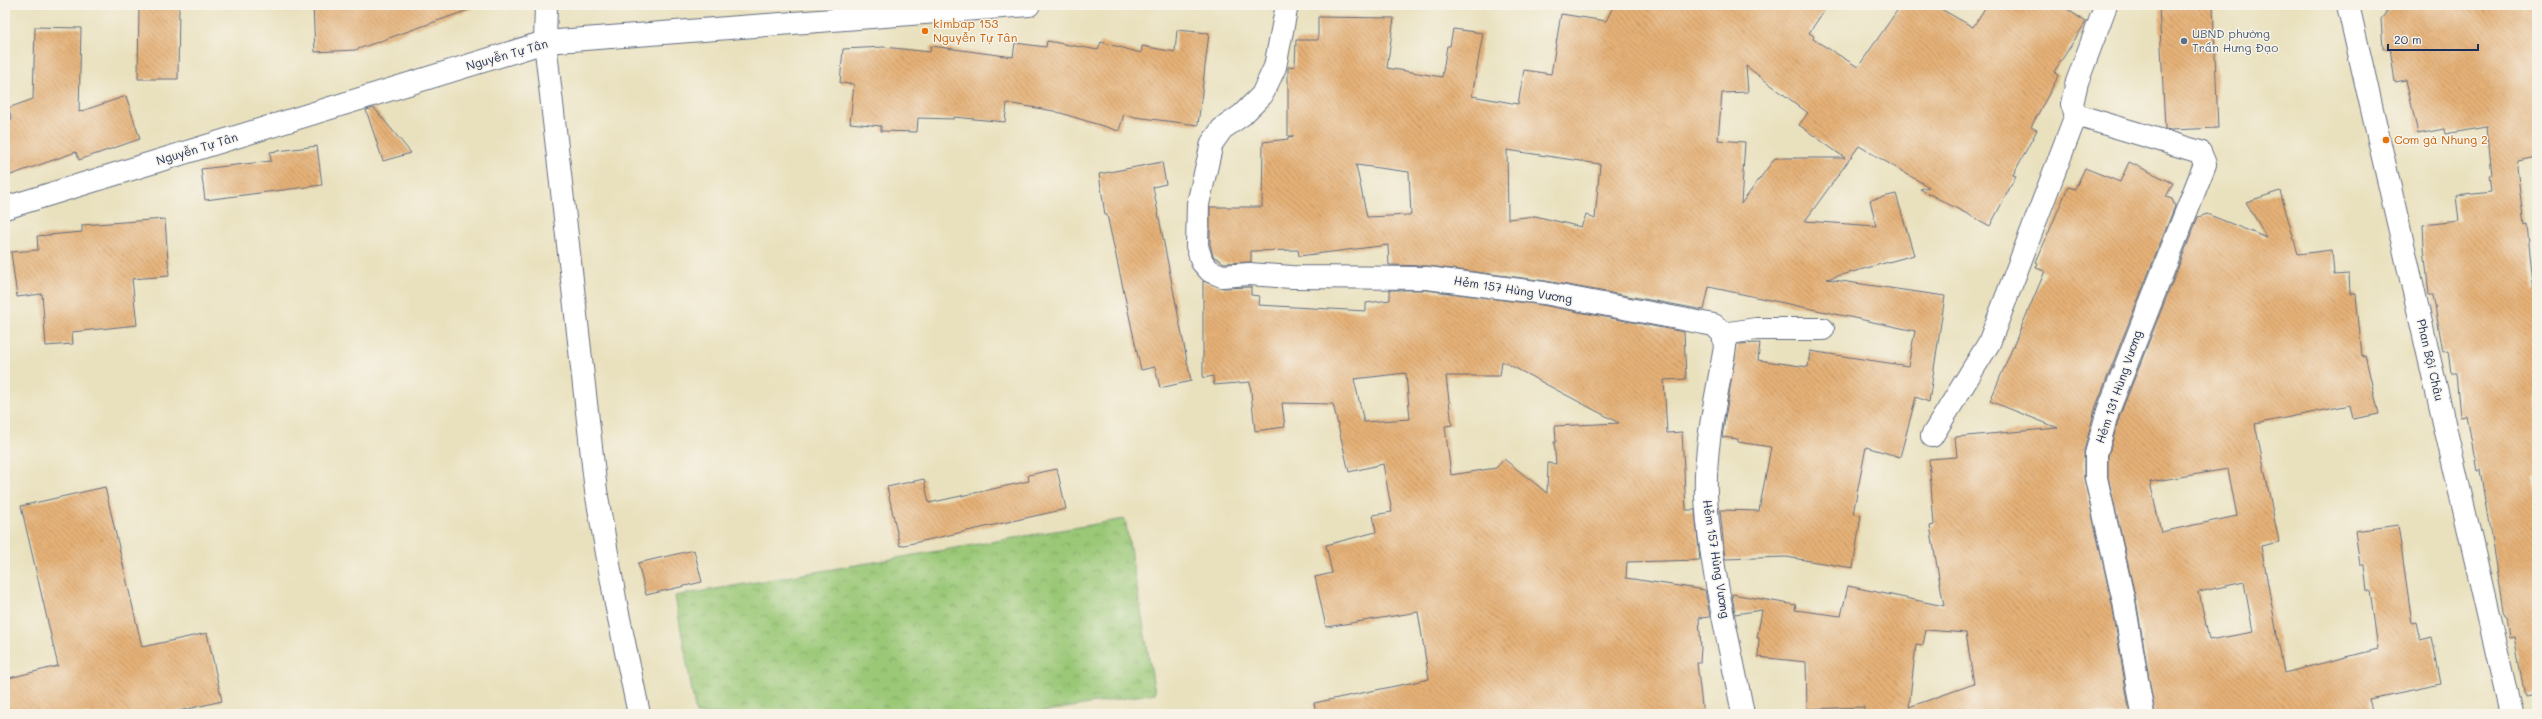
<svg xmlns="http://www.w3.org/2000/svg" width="2542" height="719" viewBox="0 0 2542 719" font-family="Mali,sans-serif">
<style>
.park{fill:url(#park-crowns);stroke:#5a7c6a}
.building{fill:url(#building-back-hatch);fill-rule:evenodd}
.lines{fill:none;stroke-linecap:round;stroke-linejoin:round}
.minor-casing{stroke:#636d80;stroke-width:24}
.minor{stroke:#fff;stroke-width:22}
.food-dot{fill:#e8710a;stroke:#f7f3e8;stroke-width:1.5}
.service-dot{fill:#5c6f8a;stroke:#f7f3e8;stroke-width:1.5}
.labels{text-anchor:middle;stroke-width:3;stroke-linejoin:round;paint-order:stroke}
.food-label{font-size:12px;fill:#c56008;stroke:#f7f3e8;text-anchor:start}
.service-label{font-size:12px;fill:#4e5e75;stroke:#f7f3e8;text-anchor:start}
.street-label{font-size:12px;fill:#1b2f5e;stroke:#f7f3e8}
</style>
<defs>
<pattern id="park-crowns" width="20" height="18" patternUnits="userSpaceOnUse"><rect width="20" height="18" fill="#9ac876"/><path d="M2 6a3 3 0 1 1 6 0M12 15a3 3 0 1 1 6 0" fill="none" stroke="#7da364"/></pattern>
<pattern id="building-back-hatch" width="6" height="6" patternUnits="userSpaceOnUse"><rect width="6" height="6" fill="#e5b177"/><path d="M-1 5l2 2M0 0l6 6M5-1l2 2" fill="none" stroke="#b99065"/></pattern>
</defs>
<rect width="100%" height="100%" fill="#f7f3e8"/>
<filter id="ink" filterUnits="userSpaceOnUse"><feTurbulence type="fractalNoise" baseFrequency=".025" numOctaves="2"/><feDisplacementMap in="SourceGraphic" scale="8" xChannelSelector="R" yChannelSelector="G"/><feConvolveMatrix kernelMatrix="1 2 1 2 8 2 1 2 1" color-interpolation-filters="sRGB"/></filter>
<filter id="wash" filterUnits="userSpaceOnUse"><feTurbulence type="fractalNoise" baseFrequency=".012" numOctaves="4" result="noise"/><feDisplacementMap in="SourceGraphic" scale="16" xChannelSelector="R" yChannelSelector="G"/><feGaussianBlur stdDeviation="0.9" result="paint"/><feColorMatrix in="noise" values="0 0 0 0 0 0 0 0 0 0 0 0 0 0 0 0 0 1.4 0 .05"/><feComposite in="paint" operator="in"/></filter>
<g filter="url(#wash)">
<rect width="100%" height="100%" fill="#e9e1be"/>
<path class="park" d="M1125,519L1155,693L1030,714H696L675,596Z"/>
<g id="blocks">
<path class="building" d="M139,5H179L178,79H138Z
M313,5H473L474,8L355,50L315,52Z
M1614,5H1828L1809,33L1814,36L1813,39L1858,67L1901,5H1934L1973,27L1987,5H2061L2086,22L2054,72L2059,75L2031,127L2037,130L2013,175L2016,176L1990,226L1920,189L1929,187L1859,146L1805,221L1876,226L1870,200L1896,194L1914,255L1827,279L1945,296L1929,402L1916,397L1900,457L1866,447L1853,514L1861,515L1853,568L1786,557L1725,559L1720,510L1759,511L1771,447L1738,442V439L1722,437L1737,344L1760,343L1758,360L1808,367L1810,351L1908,366L1915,331L1709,287L1704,310L1546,281L1428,266L1389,265L1388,245L1299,256L1298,250L1251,251V262L1224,263L1213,256L1210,244V207H1262L1263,142L1288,139V137L1294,136H1288V67L1295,66L1296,40H1318V17L1394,18L1387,68L1442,77L1447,46H1450L1453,29L1483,33L1472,96L1518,104L1524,70L1551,74L1561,14L1606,21ZM1746,66L1808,113L1799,125L1845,158H1775L1741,204L1745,142L1718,140L1722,93L1748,92ZM1507,150L1600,164L1595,219L1586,215L1581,227L1535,216L1508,219ZM1356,165L1409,172L1411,215L1367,217Z
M2159,5H2213L2218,128L2171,130L2165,129Z
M2392,5H2537V157L2518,161L2517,167L2524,226L2527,225L2534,291H2537V476L2534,477L2537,500V695L2525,697L2514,636L2509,637L2506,616H2504L2480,470L2477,471L2467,416L2460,417L2456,373H2451L2448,351L2443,352L2433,295H2429L2424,248L2423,225L2459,221L2456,196L2491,192L2489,175H2492L2487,127L2445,134L2444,129L2418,134L2406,80L2395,82L2390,48L2383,49L2381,19Z
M35,27L81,28L79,112L126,96L140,139L79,160L76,152L5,177V121L12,119L8,108L33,99Z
M1177,30L1209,33L1198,125L1135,117L1124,114L1119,131L1054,111L1007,103L1005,122L954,117V119L918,118L917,132L881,131V126L850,123L854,84L840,83L843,49L884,47L930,52L931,46L1013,57L1015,43L1046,47L1047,41L1098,50L1101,42L1141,53L1142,46L1175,52Z
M374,108L411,153L383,161L366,110Z
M317,146L322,185L205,200L201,169L271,161L270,152Z
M1162,162L1166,184L1153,187L1191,381L1160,388L1155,367L1141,370L1107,215H1105L1099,174Z
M2129,162L2173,183L2166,197L2172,199L2175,206L2096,406L2084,451V478L2112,604L2130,714H1882L1864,713V707L1807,709L1806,662L1758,657L1759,638H1757L1762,610L1735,614L1732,594L1796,605L1795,610L1841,616L1848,586L1944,606L1930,526L1934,525L1929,459L1957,457L1955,437L2058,428L1990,401L2045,271L2036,268L2038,263L2036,262L2068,187L2075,189L2085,168L2120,182ZM1926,630L1966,633L1974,684L1909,707L1916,644L1923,645Z
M2280,191L2298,254L2332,250L2334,275L2349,274L2350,294H2356L2362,356L2365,355L2379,414L2353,419L2350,405L2255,424L2279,542L2261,546L2284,673L2378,649L2370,591H2367L2364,565H2360L2355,531L2398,525L2412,623L2416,622L2420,640L2432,637L2441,684L2369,699L2373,714H2155L2136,600L2108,477V456L2120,415L2198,217L2207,214L2267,238L2246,202ZM2228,469L2237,516L2161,532L2150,482ZM2244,582L2253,632L2209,640L2199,592Z
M165,219L169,276L132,279L137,325L72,332L73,344L46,346L42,294L17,297L11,252L38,250L37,236L82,232V225Z
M1203,281L1223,288L1251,287V295L1259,296L1258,305L1366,311V303L1390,300V290H1426L1542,305L1684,332L1686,379L1664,380L1667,433L1682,432L1686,510H1695L1700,560L1627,562L1626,578L1705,590L1710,617L1699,618L1701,648L1700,663H1697L1703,714H1316L1314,703L1429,679L1418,612L1326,627L1315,577L1332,573L1326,545L1376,532L1373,515L1392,512L1383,464L1349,472L1333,404L1282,403L1285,427L1255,431L1250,382L1214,385L1213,376L1203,378ZM1502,361L1619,423L1555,426L1556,442H1554L1556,464L1548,463L1547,493L1504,459L1496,468L1451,475L1445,426L1452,425L1446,376H1500ZM1406,373L1410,419L1364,422L1354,379Z
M1057,469L1066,509L900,546L887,487L924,479L929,503L1029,481L1028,475Z
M105,487L142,647L207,633L222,701L166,714H5V679L58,666L21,506Z
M694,550L702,582L646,595L638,563Z"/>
</g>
</g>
<g filter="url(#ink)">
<use href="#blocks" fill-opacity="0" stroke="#636d80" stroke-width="1"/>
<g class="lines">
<defs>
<path id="minor" d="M546,5L545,42L596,491L616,604L639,714
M1287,5L1275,67L1262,95L1242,115L1222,129L1212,143L1198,204L1197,246L1202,262L1210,271L1222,276L1249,274L1292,277L1427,278L1544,293L1714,325L1723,334L1725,347C1717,395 1704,446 1706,495C1709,566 1730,644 1743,714
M2348,5L2511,714
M2076,115L2200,152L2205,164L2108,411L2096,454V478L2124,602L2143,714
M5,208L545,42L1029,5
M1723,334L1756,329H1823
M1932,436L1989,343L2076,115L2072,104L2077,82L2106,5"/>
</defs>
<use href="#minor" class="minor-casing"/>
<use href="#minor" class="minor"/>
</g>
</g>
<g class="food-dot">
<circle cx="925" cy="31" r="4"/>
<circle cx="2386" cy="140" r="4"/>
</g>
<circle class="service-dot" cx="2184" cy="41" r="4"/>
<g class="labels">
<g class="food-label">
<text x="933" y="28">kimbap 153<tspan x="933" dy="14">Nguyễn Tự Tân</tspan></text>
<text x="2394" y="144">Cơm gà Nhung 2</text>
</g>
<g class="service-label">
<text x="2192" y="38">UBND phường<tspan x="2192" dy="14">Trần Hưng Đạo</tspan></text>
</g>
<g class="street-label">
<text transform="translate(507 55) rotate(-16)" y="4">Nguyễn Tự Tân</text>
<text transform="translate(197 149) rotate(-17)" y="4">Nguyễn Tự Tân</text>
<text transform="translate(1513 290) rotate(9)" y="4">Hẻm 157 Hùng Vương</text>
<text transform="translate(2430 360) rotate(77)" y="4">Phan Bội Châu</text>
<text transform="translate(2119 387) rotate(-71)" y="4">Hẻm 131 Hùng Vương</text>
<text transform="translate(1716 559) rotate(81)" y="4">Hẻm 157 Hùng Vương</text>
</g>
</g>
<rect width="2542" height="719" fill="none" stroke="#f7f3e8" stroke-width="20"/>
<path d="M2388 44v6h90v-6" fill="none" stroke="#1b2f5e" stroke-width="2"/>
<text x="2394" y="44" font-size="12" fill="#1b2f5e" stroke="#f7f3e8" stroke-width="3" paint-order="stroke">20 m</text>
</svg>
